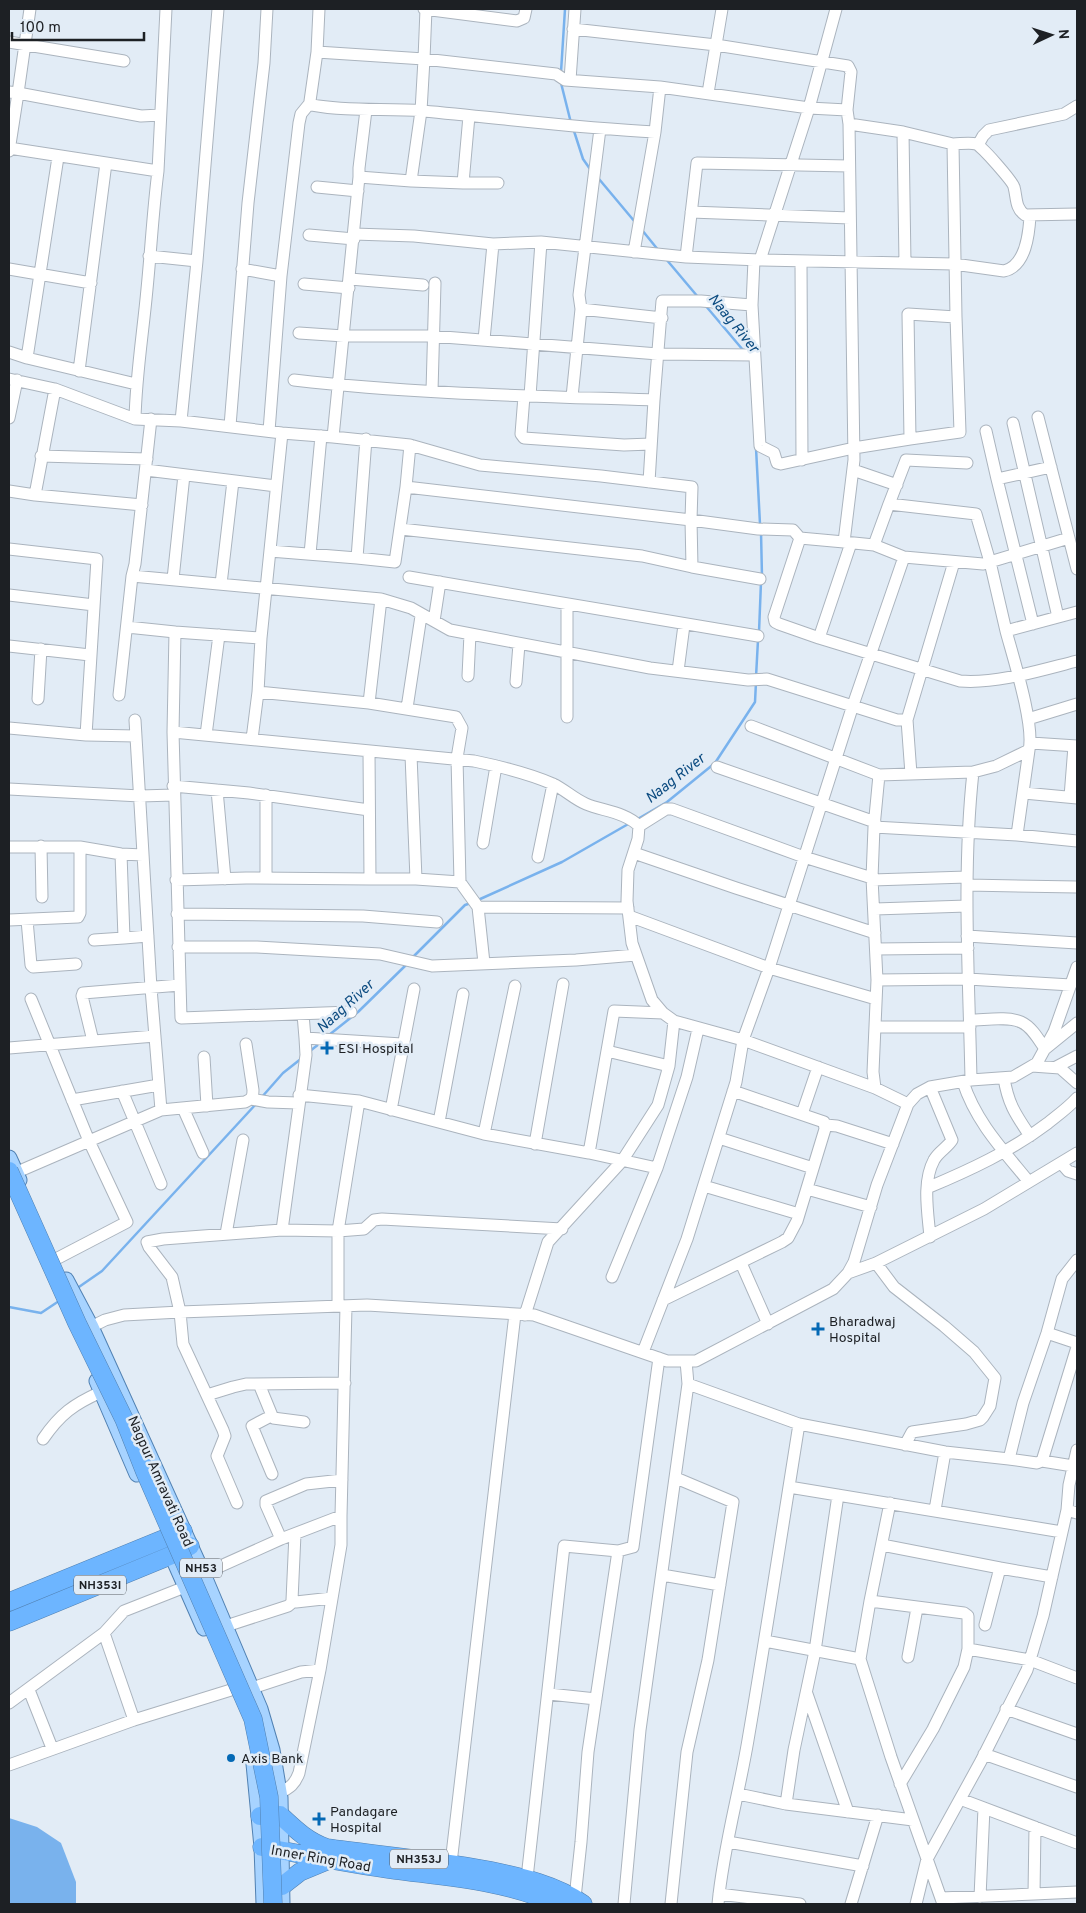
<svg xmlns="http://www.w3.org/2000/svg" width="1086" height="1913" viewBox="0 0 1086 1913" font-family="Overpass,sans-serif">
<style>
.water{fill:#79b2ed}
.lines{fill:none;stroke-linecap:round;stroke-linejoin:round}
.stream{stroke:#79b2ed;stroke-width:2.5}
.minor-casing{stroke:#abb4be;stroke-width:13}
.major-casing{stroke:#5181b2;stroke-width:17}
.highway-casing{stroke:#5181b2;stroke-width:19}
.minor{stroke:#fff;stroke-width:11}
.major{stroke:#a7d3ff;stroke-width:15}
.highway{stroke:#6db5ff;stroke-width:18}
.highway-bridge-casing{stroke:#5181b2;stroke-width:19;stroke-linecap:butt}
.highway-bridge{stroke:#6db5ff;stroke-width:18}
.poi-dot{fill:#0469b5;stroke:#e2ecf6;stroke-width:2}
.labels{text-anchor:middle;stroke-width:5;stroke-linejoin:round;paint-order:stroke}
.shield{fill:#e2ecf6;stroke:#585d63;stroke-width:1}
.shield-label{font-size:12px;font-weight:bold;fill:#1d2024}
.poi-label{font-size:14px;fill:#1d2024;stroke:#e2ecf6;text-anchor:start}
.street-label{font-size:14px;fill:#1d2024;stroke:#e2ecf6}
.water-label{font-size:15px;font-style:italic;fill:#0d4c81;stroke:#e2ecf6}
</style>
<rect width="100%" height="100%" fill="#e2ecf6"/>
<path class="water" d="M9,1818L37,1827L61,1843L76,1882V1904H9Z"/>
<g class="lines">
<path class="stream" d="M561,72L565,9
M561,83L571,123
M574,131L583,159L590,169
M599,179L635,222
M642,230L659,251
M666,259L698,297
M705,305L743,350
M756,448L760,524
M761,532L762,577
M759,632L761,582
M756,677L758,640
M636,820L667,802L715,763L755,702L756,682
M478,900L562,862L630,823
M413,957L465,905L471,903
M329,1035L358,1012L406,965
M310,1051L319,1044
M261,1098L283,1073L302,1058
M76,1289L102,1271L256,1104
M9,1307L41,1313L59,1301"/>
<defs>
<path id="minor" d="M319,9L317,52L310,101L312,105C349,112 386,108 423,111C500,118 577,128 655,132
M424,9L517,21L524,18L526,9
M573,29L716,45L722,9
M9,42L124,61
M317,52L424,59L426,9
M570,80L575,9
M9,92L18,93L30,9
M708,93L716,45L848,66L851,72L847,110
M849,124L903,132
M953,144C960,144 970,142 976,144C981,145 1013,182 1014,187C1017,198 1015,208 1025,215L1077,214
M978,145L983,136L989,130L1064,114L1077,106
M9,148L158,171C153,210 151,249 147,289C143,333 136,375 135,419
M9,151L18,93L141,116L160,115
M158,171L166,9
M359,177V168L366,110
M411,181L463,183L469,116
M463,183H498
M317,187L358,191
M691,212L850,218
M354,234L414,236L493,244L541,242L686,257L760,260
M309,235L354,239
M634,252L655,132L660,87
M149,256L197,261
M686,257L697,163L849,166
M801,262L802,460
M905,263L903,132L953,144L956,317
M9,269L91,283
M242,269L281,276
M350,279L423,285
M304,284L349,288
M752,305L760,446L774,453L777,463L781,464L854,448L910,439L908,314L956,317L960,432L910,439
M581,309L579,295L600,129
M299,333L344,336H431L658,354L754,355
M484,340L493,244
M9,352L27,358L136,384
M27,358L58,157
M79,371L106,163
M9,379L55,389L135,419L181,421L282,433L333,437L359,177L411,181L421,111L424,59L556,74L565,80L660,87L809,108L760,260L954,264L1004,271C1026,266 1029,234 1030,216
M294,380C414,394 534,396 654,400L649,482
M432,391L435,283
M524,396L521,434L524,438L624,445L651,444
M530,396L541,242
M572,397L581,309L662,318
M654,400L662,301H701L752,305L754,260
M9,418L17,380
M181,421L197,261L218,9
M1013,423L1058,617
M230,426L248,203L264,63L267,9
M269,431L281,276L299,123L301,114L310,103
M986,431L997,479
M333,437L410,445L480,465L601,476L692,487L691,520L758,529L793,530L800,538L844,542
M41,456L147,459
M967,463L906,460L889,504L976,514L990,562L1006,631
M146,470L276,486
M853,470L897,485
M9,491L35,495L55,389
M35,495L142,505
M401,529L642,556L692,567L691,520L406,487L410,445
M800,538L774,617L775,622L779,624L819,638L960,681C997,684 1041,670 1077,661
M1069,538L1077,569
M874,545L889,504
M9,549L97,559L86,735L136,736
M270,551L357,558L366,439
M310,554L321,436
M904,557L983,564L1069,538L1038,417
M357,558L395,562L406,487
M692,567L760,579
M132,576L381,599
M409,577L758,636
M173,579L184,475
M440,582L434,621L450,630L650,668L748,680L767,679L897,720H907L954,562
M221,584L233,481
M9,595L94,605
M567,604V717
M434,621L411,608L381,599L369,703L456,717L462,728L457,758L460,882
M1033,624L997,479L1051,467
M127,627L175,632
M261,638L282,433
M819,638L851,543
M9,646L90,655
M678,671L684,625
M468,676L470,634
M516,682L519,644
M258,692L369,703
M119,695L132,576L135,564L151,419
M38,699L41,649
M407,708L421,616
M1028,719L1077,704
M135,720L151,988L161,1110L245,1102C252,1099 253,1097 253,1090L246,1044
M907,720L911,774
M751,726L879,775
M9,728L86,735
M173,732L175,632L261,638L258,692L252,739
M206,735L219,635
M1031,743L1077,746
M1029,750L1017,835L1077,841
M717,767L875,822
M173,786L249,793L369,810
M9,789L140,796L174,795
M217,790L225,879
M1024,793L1077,798
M1070,797L1074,746
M639,826L666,809H672L804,857L872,878
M874,827L1017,835
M483,843L496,766
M41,846L42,897
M9,847H80L121,854L143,855
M634,853L736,888L875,933
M121,854L124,938L148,936
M538,857L553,784
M266,878V795
M370,879H416L411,755
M416,879L460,882L478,907
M176,880L246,878L370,879L369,752
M872,880L967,877
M967,885L1077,887
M875,909L967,906
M177,914L363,916L437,922
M629,916L769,968L876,999
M9,920L78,917L80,913V847
M27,920L31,965L33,967L76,964
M967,936L1077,943
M94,940L124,938
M178,947H257L380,954L432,966L576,960L636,955
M876,949L968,948
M484,963L478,907L628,908
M877,980L968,979L1071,985
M31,999L89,1141L127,1222L56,1259
M351,1012L181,1018L173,732L474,761C498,766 530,774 553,784C564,789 574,799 586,804C603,811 625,812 639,826L638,839L628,870L627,901L632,943L652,1000L663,1013L674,1021L743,1040L875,1088L873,1072L877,980L872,878L874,827L879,775L973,772
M303,1014L305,1038
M970,1020C985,1020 1007,1016 1021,1022C1032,1027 1039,1040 1045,1049L1077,1023
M875,1027H970
M93,1041L82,996L83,993L180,985
M9,1048L155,1036
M607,1051L669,1066
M204,1057L207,1106
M1032,1066L1060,1068L1077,1083
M1056,1067L1077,1056
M1004,1078C1008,1104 1016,1115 1030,1136
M971,1080C969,977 962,874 973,772L996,766L1029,750C1035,726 1013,657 1006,631L1077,612
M963,1082C976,1122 1003,1150 1029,1182
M875,1088L908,1104
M122,1091L161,1184
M299,1095L359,1101L484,1134L589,1153L614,1011L663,1013
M251,1099L268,1102L298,1103
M72,1100L159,1085
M183,1108L203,1153
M391,1110L414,989
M802,1114L818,1067
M439,1122L463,994
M826,1125L837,1126L893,1144
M484,1134L515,986
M719,1138L813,1168
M535,1144L563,984
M589,1153L657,1168
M1061,1163L1068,1171L1077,1174
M15,1173L161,1110
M704,1186L799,1214
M927,1188C970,1170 1011,1151 1048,1123C1058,1115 1069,1107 1077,1098
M807,1189L871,1207
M282,1230L306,1055L305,1038L402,1044
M226,1234L243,1140
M930,1237C928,1213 922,1182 934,1160C938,1152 948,1147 952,1140L930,1087
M1077,1260L1062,1279L1047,1333L1023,1403L1009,1459L1037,1463L1042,1461L1077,1347
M741,1263L768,1324
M876,1263L894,1287L944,1326L974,1352L995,1378L990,1406L983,1417L980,1420L966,1424L912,1432L905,1445
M848,1273L876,1263L984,1209L1077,1153
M612,1277L657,1168L687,1077L698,1029
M663,1300L782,1242L788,1238L797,1221L825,1129L824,1122L733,1091
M338,1306V1231L364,1229L374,1220L382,1219L562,1229
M525,1315L548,1242L622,1161L658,1105L669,1066L674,1021
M85,1330L105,1320L124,1315L180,1312L367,1305L534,1315L667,1361H696L833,1289L848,1273L854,1262L877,1185L908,1104L917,1094L930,1087L971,1080L1013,1077L1037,1063L1054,1032L1077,967
M1047,1333L1077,1343
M643,1352L687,1239L736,1082L743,1040L769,968L853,705L904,557L874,545L844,542L854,460L849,124L847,110L809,108L836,9
M686,1361L688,1384
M259,1384L273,1418L304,1422
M207,1395L233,1387L246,1384L345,1383
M271,1416L252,1426L272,1474
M43,1439C60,1414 74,1404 101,1392
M1042,1461L1073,1466
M789,1487L1062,1532
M838,1495L815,1651L794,1750L786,1804L913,1820
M237,1503L217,1456L225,1436L223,1430L183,1344L180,1312L172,1277L149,1247L147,1242L163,1239L282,1230L338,1231L359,1101
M890,1503L870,1601L964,1613L968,1616V1649L964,1667L933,1729L900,1784
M935,1510L945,1452
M1067,1510L1069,1485L1077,1450
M295,1534L292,1600L296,1602L332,1598
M281,1539L266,1505V1501L306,1484L342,1480
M882,1545L1000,1568
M618,1551L633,1547L659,1358
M203,1574L281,1539L341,1516L346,1306
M662,1575L720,1585
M870,1601L860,1659L891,1757L943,1904
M985,1625L1000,1568L1052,1577
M226,1626L288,1606L294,1601
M104,1633L134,1720
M765,1641L860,1659
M968,1649L1030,1660L1077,1678
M908,1657L917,1608
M252,1688L301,1672L320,1670
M29,1690L52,1748
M549,1694L596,1699
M807,1694L848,1812
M9,1703L104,1633L124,1611L185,1587
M1006,1709L1077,1734
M984,1754L1077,1787
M9,1765L134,1720L231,1690
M279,1793C290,1788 295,1784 299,1773L320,1670L341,1545V1516
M738,1794L786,1804
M960,1799L1077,1843
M1035,1827L1034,1894L1077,1892
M728,1842L863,1866
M451,1863L515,1314
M527,1878L564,1546L618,1551L588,1752L581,1842L575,1898
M719,1894L800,1904
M980,1897L984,1808
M941,1898L1034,1894
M624,1904L640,1730L688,1384L799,1424L945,1452L1009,1459
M671,1904L687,1752L708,1660L733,1502L676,1478
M718,1904C723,1849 739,1794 748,1740C766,1635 782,1530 799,1424
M851,1904L878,1815
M916,1904L927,1859L981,1761L1027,1670L1043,1616L1067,1510L1077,1513"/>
<path id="major" d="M9,1158L19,1180
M66,1280L91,1327L203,1574L260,1709L272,1750L280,1798L282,1904
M97,1381L137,1474
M174,1560L204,1628
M254,1764L262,1847L264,1904"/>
<path id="highway" d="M9,1602L183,1531
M9,1622L172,1555L190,1546
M260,1816L280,1815C295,1829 307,1841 327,1848C380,1855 434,1860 487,1870C520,1877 555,1884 583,1904
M262,1847C307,1855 350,1864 395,1870C448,1877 507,1881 556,1904
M282,1886L300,1872L329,1860"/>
</defs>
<use href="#minor" class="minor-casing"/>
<use href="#major" class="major-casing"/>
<use href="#highway" class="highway-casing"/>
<use href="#minor" class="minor"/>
<use href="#major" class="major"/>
<use href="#highway" class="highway"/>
<defs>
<path id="highway-bridge" d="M9,1171L77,1323L124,1419L145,1472L253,1719L269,1797L273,1904"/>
</defs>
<use href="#highway-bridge" class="highway-bridge-casing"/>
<use href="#highway-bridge" class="highway-bridge"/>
</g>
<g class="poi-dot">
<path d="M324.5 1040.5h5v5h5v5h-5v5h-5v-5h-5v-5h5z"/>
<path d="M815.5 1321.5h5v5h5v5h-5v5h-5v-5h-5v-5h5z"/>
<circle cx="231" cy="1758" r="5"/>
<path d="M316.5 1811.5h5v5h5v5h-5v5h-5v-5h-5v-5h5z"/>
</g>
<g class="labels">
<g class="shield">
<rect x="180" y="1558.5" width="42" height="19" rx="4"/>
<rect x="74" y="1575.5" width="52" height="19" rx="4"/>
<rect x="390" y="1849.5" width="58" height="19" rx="4"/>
</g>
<g class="shield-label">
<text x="201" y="1572">NH53</text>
<text x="100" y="1589">NH353I</text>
<text x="419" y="1863">NH353J</text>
</g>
<g class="poi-label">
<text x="338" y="1053">ESI Hospital</text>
<text x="829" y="1326">Bharadwaj<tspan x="829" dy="16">Hospital</tspan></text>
<text x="241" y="1763">Axis Bank</text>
<text x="330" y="1816">Pandagare<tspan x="330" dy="16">Hospital</tspan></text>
</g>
<g class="street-label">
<text transform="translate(161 1481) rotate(66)" y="5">Nagpur Amravati Road</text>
<text transform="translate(321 1858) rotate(10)" y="5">Inner Ring Road</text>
</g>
<g class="water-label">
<text transform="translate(734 323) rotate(51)" y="5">Naag River</text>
<text transform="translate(675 778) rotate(-38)" y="5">Naag River</text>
<text transform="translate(345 1006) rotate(-42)" y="5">Naag River</text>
</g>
</g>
<rect width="1086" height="1913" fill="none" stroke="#1d2024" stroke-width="20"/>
<g transform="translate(1051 35) rotate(86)" stroke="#e2ecf6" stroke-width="4" paint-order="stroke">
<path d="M0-4L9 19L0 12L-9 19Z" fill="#1d2024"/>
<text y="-8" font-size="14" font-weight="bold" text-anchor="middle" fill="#1d2024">N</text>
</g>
<path d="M12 32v8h132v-8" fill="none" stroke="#1d2024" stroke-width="2.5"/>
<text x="20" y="32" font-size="15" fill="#1d2024" stroke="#e2ecf6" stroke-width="4" paint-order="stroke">100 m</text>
</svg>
